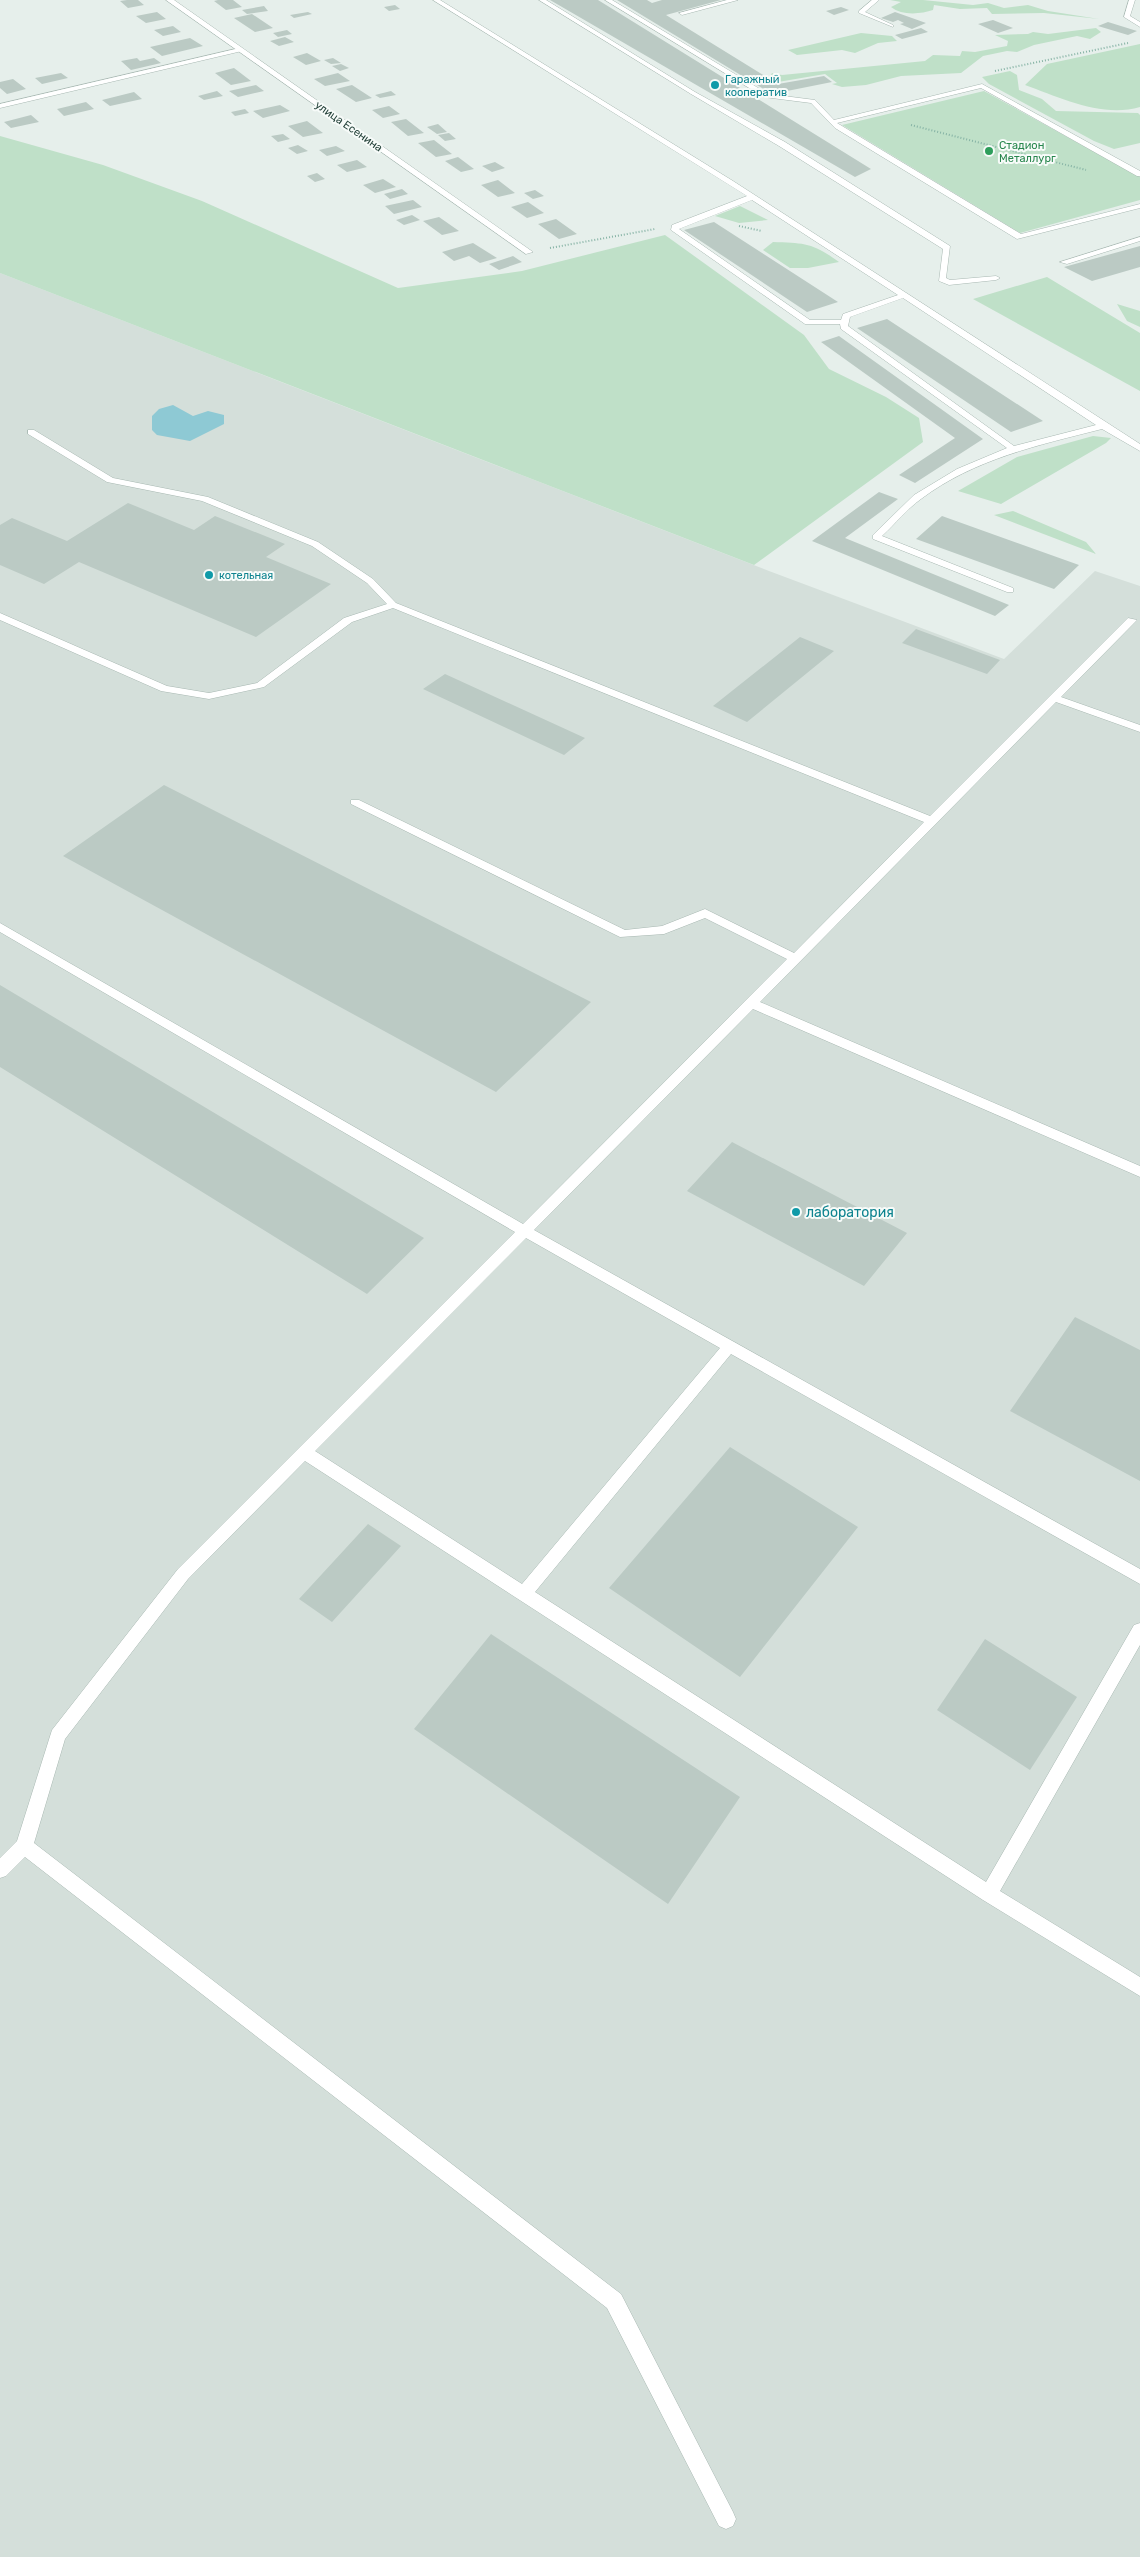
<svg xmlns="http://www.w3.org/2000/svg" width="1140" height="2557" viewBox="0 0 1140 2557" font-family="Rubik,sans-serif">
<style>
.built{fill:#d4dfda}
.green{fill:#bfe0c8}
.water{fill:#8ec9d4}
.building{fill:#bbcac4}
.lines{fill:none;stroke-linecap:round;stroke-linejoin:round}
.service-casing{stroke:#a8b8b2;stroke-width:1}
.minor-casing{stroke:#a8b8b2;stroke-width:1}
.path{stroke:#86b3a5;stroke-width:2;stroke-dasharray:1 2;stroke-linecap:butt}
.service{fill:#fff;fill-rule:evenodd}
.minor{fill:#fff;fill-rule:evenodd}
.culture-dot{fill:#0f9aa8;stroke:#f7fbf9;stroke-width:2}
.leisure-dot{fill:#2e9e5b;stroke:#f7fbf9;stroke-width:2}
.labels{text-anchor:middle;stroke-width:4;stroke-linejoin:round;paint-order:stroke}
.far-culture-label{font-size:11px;fill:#0d838f;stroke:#f7fbf9;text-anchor:start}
.far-street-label{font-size:11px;fill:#24423a;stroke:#f7fbf9}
.far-leisure-label{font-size:11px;fill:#27864d;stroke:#f7fbf9;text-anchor:start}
.culture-label{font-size:14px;fill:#0d838f;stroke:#f7fbf9;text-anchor:start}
</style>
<rect width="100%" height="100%" fill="#e6efeb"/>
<path class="built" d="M0,273L769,571L1004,659L1095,571L1140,586V2557H0Z"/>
<path class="green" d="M890,0H923L973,5L988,3L1004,8L1028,5L1048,11L1099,19L1044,13L992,14L987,8L960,9L934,5L933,10C921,14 902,16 891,7L901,2Z
M1096,28L1101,32L1090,39L1077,36L1034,45L1017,52L1007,51L983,56L961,73L901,76L866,85L842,87L832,84L837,83L825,74L778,82L770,77L772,73L782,75L925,61L933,55L960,56L962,51L975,52L1007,46L1008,41L995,35L1028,34L1033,32L1048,34Z
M861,33L892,36L897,41L878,43L855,53L842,50L797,55L788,50Z
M1140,44V107C1102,118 1061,98 1025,85L1047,64Z
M1010,71L1017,75L1019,90L1042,99L1056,111L1138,113L1140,115V143L1114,149L1094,141L989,84L982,77Z
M984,91L1140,177V200L1020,233L842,125Z
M0,136L103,165L202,201L398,288L522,271L665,235L804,335L829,369L886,397L919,418L923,442L754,565L0,273Z
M740,206L768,220L739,223L715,216Z
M773,242C805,243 813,243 839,262L808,268H790L763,250Z
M1047,277L1140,333V391L973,299Z
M1117,304L1140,311V327L1127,321Z
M1093,436L1111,438L1106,443L1001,504L958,491L1017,457Z
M1013,511L1086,542L1096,554L994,515Z"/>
<path class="water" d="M173,405L193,416L208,411L224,415V424L190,441L157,435L152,430V416L159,409Z"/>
<path class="building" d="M127,0H138L144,5L128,8L120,1Z
M218,0H233L242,7L226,10L214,1Z
M550,0H598L871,169L855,177Z
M617,0H647L652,3L662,0H721L666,15L778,84L824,76L832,82L772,94Z
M395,5L400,9L389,11L384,7Z
M264,6L268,11L247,14L242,10Z
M841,7L849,10L834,15L826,11Z
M157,12L166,19L146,23L136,16Z
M308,12L312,14L294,18L290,15Z
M895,12L926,23L912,29L900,24L904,23L898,20L893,22L881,18Z
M252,14L273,28L255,32L234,18Z
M993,20L1013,28L998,33L978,24Z
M1108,22L1137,31L1128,35L1098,26Z
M173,26L181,32L163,36L154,30Z
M921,28L928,32L902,39L895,35Z
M287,30L292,34L278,37L273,33Z
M285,37L294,42L279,46L270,41Z
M190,38L203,46L162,56L150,47Z
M307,53L321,61L306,65L293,57Z
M137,58L140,61L154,58L161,63L131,70L121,61Z
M333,58L341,63L331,64L324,60Z
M341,64L349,68L340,71L332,66Z
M234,68L251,81L231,85L215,73Z
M61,73L68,78L42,84L35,78Z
M338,73L350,81L325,86L314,79Z
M13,79L26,89L7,94L0,88V82Z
M256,85L264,91L238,97L229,91Z
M352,85L372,98L356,102L336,89Z
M217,91L223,96L204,100L198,96Z
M391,91L396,95L380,98L375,95Z
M134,92L142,99L110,106L102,100Z
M86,102L94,109L64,116L57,109Z
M280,105L290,111L263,118L253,111Z
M389,106L400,114L383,118L372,110Z
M245,109L249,113L235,116L231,112Z
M31,115L39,122L11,128L4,122Z
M406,119L424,133L408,136L391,122Z
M307,121L323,133L303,137L288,126Z
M438,124L447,132L437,134L427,127Z
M449,133L456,139L445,141L438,135Z
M283,134L290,139L278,142L271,136Z
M434,140L452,154L436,157L418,143Z
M298,145L308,151L297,154L288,148Z
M336,146L345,151L327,156L319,150Z
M458,157L474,169L461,172L445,161Z
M357,160L367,167L347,172L337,165Z
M495,162L505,168L492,172L482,166Z
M317,173L325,179L315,182L307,176Z
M383,179L396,187L375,193L363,185Z
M498,180L515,193L498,197L481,185Z
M402,189L408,194L390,199L384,194Z
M535,190L544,196L533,199L524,193Z
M413,200L422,207L394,214L385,206Z
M528,202L544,213L527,218L511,207Z
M412,215L420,220L404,225L396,220Z
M439,217L459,231L442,235L423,221Z
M556,219L577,234L559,239L538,224Z
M714,222L838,302L807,312L684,230Z
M473,243L497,258L480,263L469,256L454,261L442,252Z
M1140,246V267L1092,281L1064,267Z
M513,256L522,262L499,270L489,264Z
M887,319L1043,421L1011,432L857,328Z
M839,336L983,439L915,483L899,475L955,438L821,342Z
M879,492L898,499L845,538L1009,605L995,616L812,541Z
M128,503L194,530L215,516L285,544L266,557L331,584L256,637L79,562L44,584L0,565V525L12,518L67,541Z
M942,516L1079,565L1054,589L916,539Z
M916,629L1000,660L987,674L902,643Z
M800,637L834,651L747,722L713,706Z
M445,674L585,738L564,755L423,689Z
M164,785L591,1002L496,1092L63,856Z
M0,985L424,1238L367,1294L0,1067Z
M732,1142L907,1233L864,1286L687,1191Z
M1075,1317L1140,1350V1481L1010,1411Z
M730,1447L858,1527L740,1677L609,1588Z
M368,1524L401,1546L332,1622L299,1599Z
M491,1634L740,1797L668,1904L414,1729Z
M985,1639L1077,1697L1030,1770L937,1710Z"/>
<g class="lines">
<defs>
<path id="service" d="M433,0H440L733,181L1140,444V451L1102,429C1039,445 974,459 921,499C907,509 895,524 882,536L1013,588V592H1007L873,539V535L914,495L957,469L1007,448L841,329L840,324H805L671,230L672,225L747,196ZM752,200L898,295L843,314L841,320H810L679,229ZM903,298L1096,425L1014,446L848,326L850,317Z
M539,0H546L695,92L785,142L950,246L946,278L950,280L996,276L1000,278L996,280L949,285L939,281L943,249L779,146L691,94Z
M605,0H612L768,94L815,100L834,120L982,84L1140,171V176H1137L981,88L837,123L1021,234L1140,204V208L1017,239L835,128L811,103L764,97Z
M727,0H738L682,15L679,13Z
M872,0H879L865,12L893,25V27L859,13V11Z
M1129,0H1135L1130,16L1140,22V27L1124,17Z
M240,48L242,51L0,108V104Z
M1140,237V241L1067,264L1060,262Z
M28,430H34L113,478L208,497L318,542L373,579L396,603L930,816L1128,618L1137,620L1061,697L1140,725V732L1056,702L760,1002L1140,1166V1177L753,1009L534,1230L1140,1569V1584L731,1354L535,1592L986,1882L1134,1625L1140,1623V1645L1000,1891L1140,1977V1996L983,1900L305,1461L188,1579L65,1739L34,1843L621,2294L733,2512L736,2519L733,2526L726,2529L719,2526L607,2308L25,1857L6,1876L0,1878V1858L17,1841L52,1730L178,1569L515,1232L0,932V923L523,1224L787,959L705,918L664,934L620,937L351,804V800H359L625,930L662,926L705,909L794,953L924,822L393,608L352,622L264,687L209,699L161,691L0,620V613L167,686L209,693L257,683L344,618L387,604L367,583L312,546L202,501L107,482L28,434ZM526,1238L720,1348L522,1584L315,1451Z"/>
<path id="minor" d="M166,0H174L533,252L526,254Z"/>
</defs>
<use href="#service" class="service-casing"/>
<use href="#minor" class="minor-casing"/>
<path class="path" d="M995,71L1128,43
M911,125L1086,170
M739,226L762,231
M550,248L655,229"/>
<use href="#service" class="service"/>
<use href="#minor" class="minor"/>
</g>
<g class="culture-dot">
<circle cx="715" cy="85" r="5"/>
<circle cx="209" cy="575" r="5"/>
<circle cx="796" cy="1212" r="5"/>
</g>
<circle class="leisure-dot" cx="989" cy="151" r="5"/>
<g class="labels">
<g class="far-culture-label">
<text x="725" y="83">Гаражный<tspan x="725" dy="13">кооператив</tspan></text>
<text x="219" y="579">котельная</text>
</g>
<g class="far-street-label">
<text transform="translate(349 126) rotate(35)" y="4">улица Есенина</text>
</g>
<g class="far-leisure-label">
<text x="999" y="149">Стадион<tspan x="999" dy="13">Металлург</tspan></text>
</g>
<g class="culture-label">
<text x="806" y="1217">лаборатория</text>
</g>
</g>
</svg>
